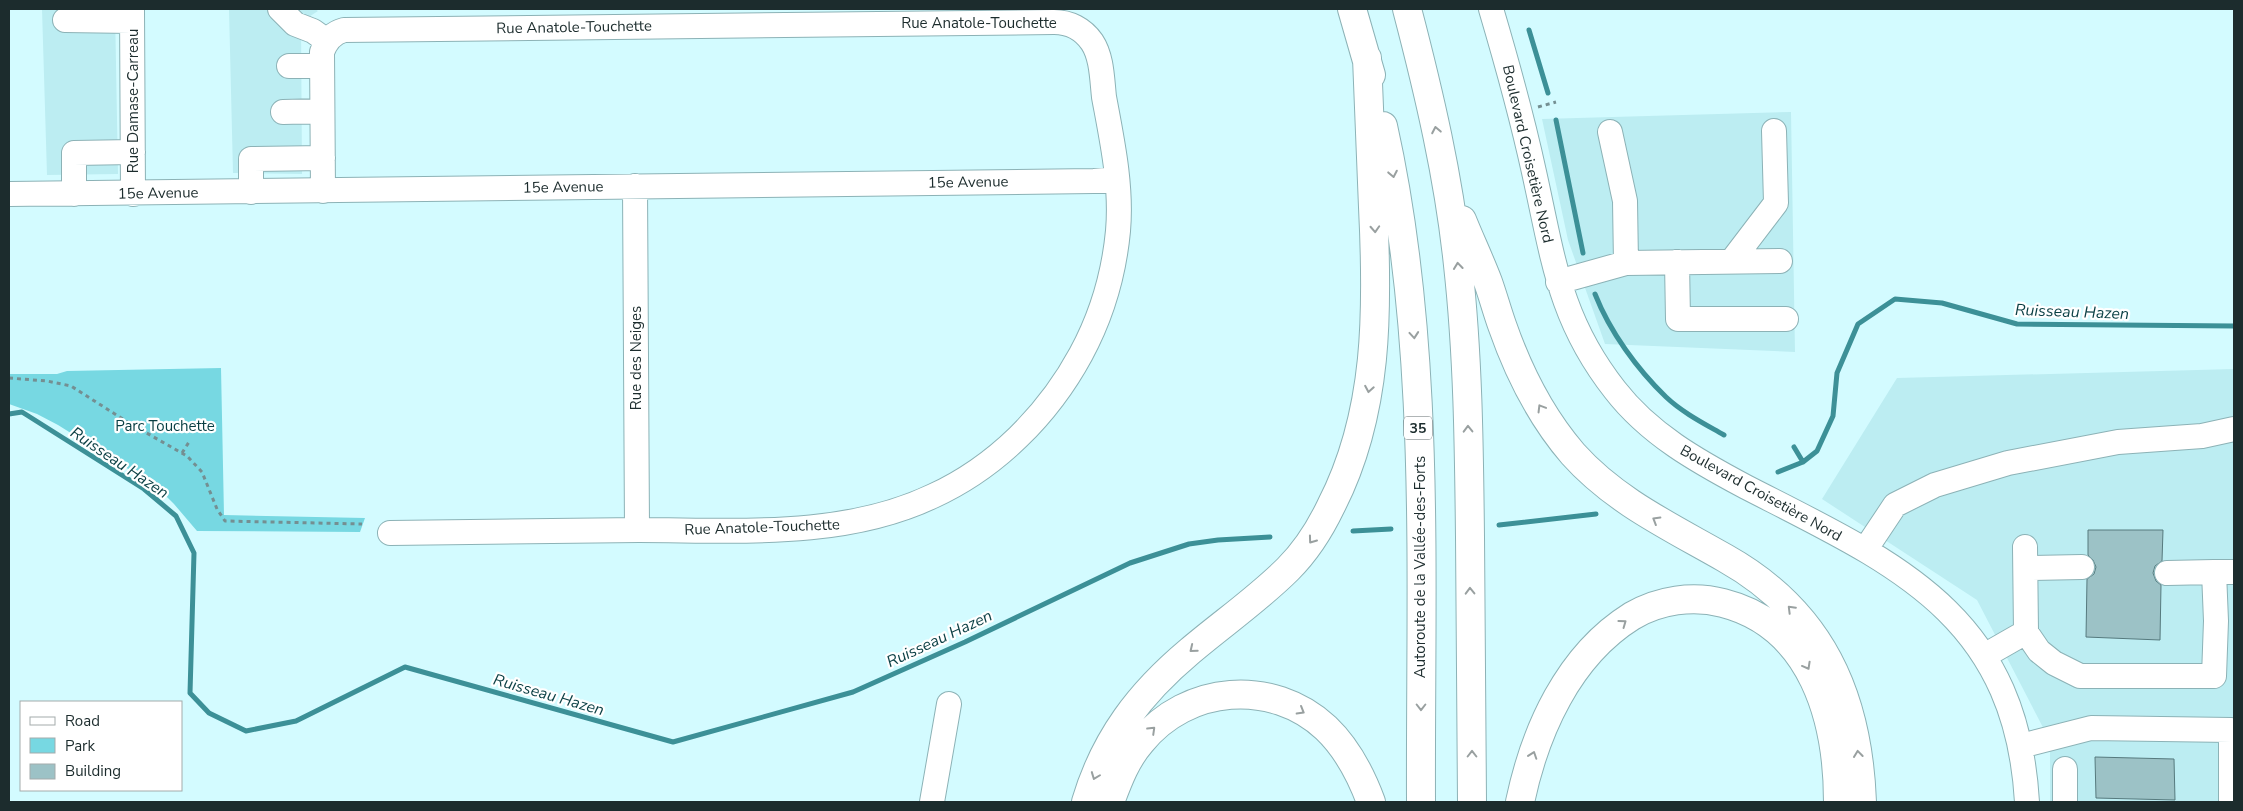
<svg xmlns="http://www.w3.org/2000/svg" width="2243" height="811" viewBox="0 0 2243 811" font-family="'Nunito Sans',sans-serif">
<style>
.built{fill:#bcedf2}
.green{fill:#77d8e2}
.lines{fill:none;stroke-linecap:round;stroke-linejoin:round}
.stream{stroke:#3c9097;stroke-width:5}
.building{fill:#9cc2c6;stroke:#567a7e}
.minor-casing{stroke:#8cb2b6;stroke-width:26}
.highway-casing{stroke:#8cb2b6;stroke-width:30}
.path{stroke:#748f92;stroke-width:3;stroke-dasharray:4 4;stroke-linecap:butt}
.minor{stroke:#fff;stroke-width:24}
.highway{stroke:#fff;stroke-width:28}
.oneway{stroke:#99a0a0}
.labels{text-anchor:middle;stroke-width:4.5;stroke-linejoin:round;paint-order:stroke}
.shield{fill:#fff;stroke:#606b6c;stroke-width:1}
.shield-label{font-size:14px;font-weight:bold;fill:#1c2c2d}
.street-label{font-size:15px;fill:#1c2c2d;stroke:#fff}
.park-label{font-size:15px;fill:#073d42;stroke:#fff}
.water-label{font-size:16px;font-style:italic;fill:#0a3f44;stroke:#fff}
</style>
<rect width="100%" height="100%" fill="#d3fbff"/>
<path class="built" d="M42,9H115L118,174L47,175Z
M229,9H315L318,11L301,22L302,174L233,173Z
M1791,112L1795,352L1605,344L1568,240L1542,119Z
M2234,369V802H2050V741L1977,600L1822,499L1897,378Z"/>
<path class="green" d="M221,368L224,515L365,518L360,532L197,531L174,504L157,487L58,425L37,414L9,404V374H57L67,371Z"/>
<g class="lines">
<path class="stream" d="M1529,30L1548,93
M1556,120L1583,253
M1595,294C1610,332 1637,369 1666,397C1683,413 1705,424 1724,435
M9,414L22,412L144,489L176,516L194,553L190,693L209,713L246,731L296,721L405,667L673,742L853,692L965,642L1130,563L1189,544L1218,540L1270,537
M1794,447L1803,462
M1778,472L1803,462L1817,451L1833,416L1837,373L1858,324L1895,299L1942,303L2017,324L2234,326
M1499,525L1596,514
M1353,531L1391,529"/>
</g>
<path class="building" d="M2088,530H2163L2162,561L2155,566L2153,573L2156,581L2161,585L2160,640L2086,637L2087,579L2094,574L2096,567L2093,560L2088,555Z
M2095,757L2174,759L2175,800L2096,798Z"/>
<g class="lines">
<defs>
<path id="minor" d="M132,9L133,194
M280,9L295,24L313,31L327,41
M1491,9C1507,63 1522,117 1534,172C1553,257 1559,319 1615,390C1649,434 1697,461 1746,487C1894,563 2016,613 2027,802
M65,20L132,21
M289,66H322
M283,112L322,111
M635,186L637,530
M323,191L322,52C326,41 332,33 344,30L1054,22C1069,22 1083,29 1092,42C1102,57 1102,79 1104,97C1112,140 1122,186 1118,231C1114,273 1101,317 1081,354C1048,415 996,467 933,496C843,539 736,530 639,530C556,531 473,532 390,533
M251,192V159L323,158
M9,194L1094,181L1117,179
M74,194V153L133,152
M1677,262L1678,319H1786
M1731,262L1776,203L1774,131
M1626,263L1780,261
M1558,282L1626,263L1625,201L1610,132
M1865,550L1895,505L1935,485L2008,463L2118,442L2202,436L2234,429
M2026,568L2082,567
M2214,572H2234
M2026,632L2039,651L2054,663L2080,676H2214L2216,621L2214,572L2167,573
M1984,656L2026,632L2025,547
M2021,746L2091,728L2231,730V802
M2065,769V802
M932,802L949,704"/>
<path id="highway" d="M1352,9L1371,75
M1407,9C1429,93 1449,178 1458,265C1468,355 1469,446 1470,537C1471,626 1472,714 1472,802
M1383,126C1432,346 1420,578 1421,802
M1462,220C1470,240 1480,261 1488,282C1493,296 1497,311 1502,325C1518,371 1541,417 1573,454C1615,501 1671,527 1725,558C1821,612 1858,695 1862,802
M1086,802C1105,738 1140,693 1190,651C1223,623 1258,599 1288,569C1306,551 1320,529 1331,506C1379,413 1378,309 1373,207C1371,157 1369,108 1367,58
M1110,802C1118,781 1126,759 1141,742C1187,685 1272,678 1326,728C1347,748 1361,775 1371,802
M1520,802C1535,731 1568,656 1632,616C1659,600 1693,595 1723,603C1813,626 1838,720 1838,802"/>
</defs>
<use href="#minor" class="minor-casing"/>
<use href="#highway" class="highway-casing"/>
<path class="path" d="M1538,107L1556,102
M9,378L47,381L71,386L129,423L187,456L202,472L217,509L225,521L362,524
M182,453L189,442"/>
<use href="#minor" class="minor"/>
<use href="#highway" class="highway"/>
</g>
<defs><path id="oneway-chevron" d="M-2-3.5L2.5 0L-2 3.5" fill="none" stroke-width="1.6" stroke-linecap="round" stroke-linejoin="round" transform="scale(1.25)"/></defs>
<g class="oneway">
<use href="#oneway-chevron" transform="translate(1436 130) rotate(-101)"/>
<use href="#oneway-chevron" transform="translate(1393 174) rotate(79)"/>
<use href="#oneway-chevron" transform="translate(1375 229) rotate(87)"/>
<use href="#oneway-chevron" transform="translate(1458 266) rotate(-96)"/>
<use href="#oneway-chevron" transform="translate(1414 335) rotate(85)"/>
<use href="#oneway-chevron" transform="translate(1369 389) rotate(100)"/>
<use href="#oneway-chevron" transform="translate(1541 408) rotate(-121)"/>
<use href="#oneway-chevron" transform="translate(1468 429) rotate(-91)"/>
<use href="#oneway-chevron" transform="translate(1656 520) rotate(-149)"/>
<use href="#oneway-chevron" transform="translate(1312 540) rotate(126)"/>
<use href="#oneway-chevron" transform="translate(1470 591) rotate(-91)"/>
<use href="#oneway-chevron" transform="translate(1791 609) rotate(-135)"/>
<use href="#oneway-chevron" transform="translate(1623 623) rotate(-36)"/>
<use href="#oneway-chevron" transform="translate(1193 649) rotate(141)"/>
<use href="#oneway-chevron" transform="translate(1807 666) rotate(61)"/>
<use href="#oneway-chevron" transform="translate(1421 707) rotate(90)"/>
<use href="#oneway-chevron" transform="translate(1301 711) rotate(30)"/>
<use href="#oneway-chevron" transform="translate(1152 730) rotate(-44)"/>
<use href="#oneway-chevron" transform="translate(1472 754) rotate(-90)"/>
<use href="#oneway-chevron" transform="translate(1858 754) rotate(-97)"/>
<use href="#oneway-chevron" transform="translate(1533 755) rotate(-71)"/>
<use href="#oneway-chevron" transform="translate(1095 776) rotate(111)"/>
</g>
<g class="labels">
<rect class="shield" x="1404" y="416.5" width="28" height="23" rx="4"/>
<g class="shield-label">
<text x="1418" y="433">35</text>
</g>
<g class="street-label">
<text x="979" y="28">Rue Anatole-Touchette</text>
<text transform="translate(574 27) rotate(-1)" y="5">Rue Anatole-Touchette</text>
<text transform="translate(133 101) rotate(-90)" y="5">Rue Damase-Carreau</text>
<text transform="translate(1528 154) rotate(77)" y="5">Boulevard Croisetière Nord</text>
<text transform="translate(968 182) rotate(-1)" y="5">15e Avenue</text>
<text transform="translate(563 187) rotate(-1)" y="5">15e Avenue</text>
<text transform="translate(158 193) rotate(-1)" y="5">15e Avenue</text>
<text transform="translate(636 358) rotate(-90)" y="5">Rue des Neiges</text>
<text transform="translate(1761 493) rotate(29)" y="5">Boulevard Croisetière Nord</text>
<text transform="translate(762 527) rotate(-2)" y="5">Rue Anatole-Touchette</text>
<text transform="translate(1420 567) rotate(-90)" y="5">Autoroute de la Vallée-des-Forts</text>
</g>
<g class="park-label">
<text x="165" y="431">Parc Touchette</text>
</g>
<g class="water-label">
<text transform="translate(2072 311) rotate(2)" y="6">Ruisseau Hazen</text>
<text transform="translate(120 462) rotate(34)" y="6">Ruisseau Hazen</text>
<text transform="translate(939 638) rotate(-25)" y="6">Ruisseau Hazen</text>
<text transform="translate(549 694) rotate(16)" y="6">Ruisseau Hazen</text>
</g>
</g>
<rect width="2243" height="811" fill="none" stroke="#1c2c2d" stroke-width="20"/>
<rect x="20" y="701" width="162" height="90" fill="#ffffff" stroke="#a4abab"/>
<rect x="30" y="717" width="25" height="8" fill="#ffffff" stroke="#a4abab"/>
<text x="65" y="726" font-size="15" fill="#1c2c2d">Road</text>
<rect x="30" y="738" width="25" height="15" fill="#77d8e2" stroke="#a4abab"/>
<text x="65" y="751" font-size="15" fill="#1c2c2d">Park</text>
<rect x="30" y="764" width="25" height="15" fill="#9cc2c6" stroke="#a4abab"/>
<text x="65" y="776" font-size="15" fill="#1c2c2d">Building</text>
</svg>
